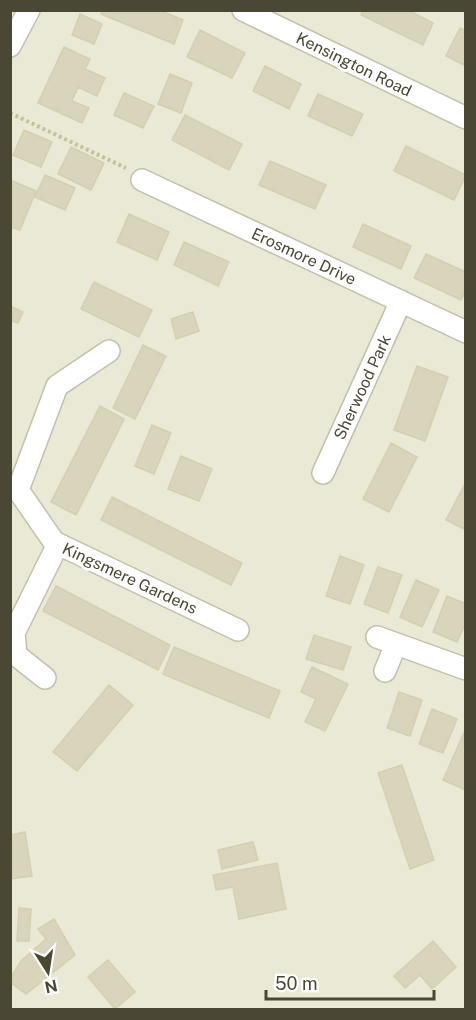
<svg xmlns="http://www.w3.org/2000/svg" width="476" height="1020" viewBox="0 0 476 1020" font-family="'Public Sans',sans-serif">
<style>
.residential{fill:#eae9d5}
.building{fill:#d8d5bc;stroke:#d4cfae;stroke-width:1.5}
.lines{fill:none;stroke-linecap:round;stroke-linejoin:round}
.minor-casing{stroke:#c2c0a9;stroke-width:24}
.path{stroke:#c5c198;stroke-width:4;stroke-dasharray:3 3;stroke-linecap:butt}
.minor{stroke:#fff;stroke-width:21}
.labels{text-anchor:middle;stroke-width:6;stroke-linejoin:round;paint-order:stroke}
.street-label{font-size:16px;fill:#4a4735;stroke:#fff}
</style>
<rect width="100%" height="100%" fill="#f5f5e8"/>
<path class="residential" d="M11,11H465V1009H11Z"/>
<path class="building" d="M103,10H159L183,20L174,44L101,14Z
M363,10H408L433,23L423,45L361,15Z
M80,14L102,24L94,44L72,35Z
M460,28L466,31V66L446,56Z
M200,30L245,53L232,78L187,57Z
M64,47L90,59L85,69L105,78L97,96L78,87L72,101L89,108L82,123L38,103Z
M265,66L301,84L289,109L253,91Z
M170,74L192,83L181,113L158,104Z
M124,93L154,106L143,128L114,115Z
M318,94L363,114L352,136L308,116Z
M185,115L242,144L229,170L172,140Z
M24,130L52,142L41,167L13,155Z
M406,146L466,175L454,200L394,171Z
M71,147L104,163L91,190L58,174Z
M270,161L326,185L315,209L259,185Z
M45,175L75,188L65,210L35,197Z
M10,180L36,191L20,230L10,227Z
M129,214L169,232L157,260L117,242Z
M363,224L411,246L401,269L353,247Z
M184,242L229,262L218,286L174,265Z
M426,254L466,272V290L461,300L414,278Z
M94,282L152,310L139,337L81,309Z
M10,306L23,312L18,323L10,320Z
M193,312L199,331L176,339L171,319Z
M143,345L166,356L135,419L113,408Z
M417,366L448,377L425,441L394,430Z
M100,406L124,419L76,515L51,502Z
M152,425L171,433L154,474L135,466Z
M391,443L417,457L389,512L363,499Z
M181,456L212,469L199,501L168,489Z
M466,482V530L446,520Z
M112,497L242,563L231,585L101,520Z
M340,556L364,565L350,604L326,596Z
M378,567L402,575L388,613L364,604Z
M416,580L439,590L422,627L400,617Z
M56,586L170,645L158,670L43,611Z
M447,596L466,604V622L457,642L433,632Z
M314,635L351,647L343,670L306,659Z
M174,647L280,691L269,718L163,674Z
M312,667L348,684L325,731L305,722L316,699L301,692Z
M109,685L133,705L77,771L53,752Z
M399,692L422,700L410,736L387,728Z
M432,709L457,719L443,753L419,744Z
M466,728V790L443,780Z
M402,765L434,860L410,869L378,773Z
M25,832L32,876L10,879V835Z
M253,842L258,860L222,869L218,850Z
M277,863L286,909L239,919L233,887L216,890L213,875Z
M19,908L31,909L29,941H17Z
M54,919L75,955L26,994L10,982V979L21,961L46,939L38,929Z
M433,941L456,967L432,989L420,975L405,988L394,976Z
M108,960L135,992L115,1009L88,977Z"/>
<g class="lines">
<defs>
<path id="minor" d="M243,10L466,118
M10,46L29,10
M142,180L466,332
M323,473L401,301
M10,487L18,490L54,542L238,630
M18,490L57,386L109,351
M377,637L466,669
M385,671L396,644
M45,678L16,655L14,633L58,544"/>
</defs>
<use href="#minor" class="minor-casing"/>
<path class="path" d="M10,113L126,168"/>
<use href="#minor" class="minor"/>
</g>
<g class="labels">
<g class="street-label">
<text transform="translate(354 64) rotate(26)" y="6">Kensington Road</text>
<text transform="translate(304 256) rotate(25)" y="6">Erosmore Drive</text>
<text transform="translate(362 387) rotate(-65)" y="6">Sherwood Park</text>
<text transform="translate(130 578) rotate(25)" y="6">Kingsmere Gardens</text>
</g>
</g>
<rect width="476" height="1020" fill="none" stroke="#4a4735" stroke-width="24"/>
<g transform="translate(48 972) rotate(168)" stroke="#ffffff" stroke-width="4.5" paint-order="stroke">
<path d="M0-4.5L10 22L0 15L-10 22Z" fill="#4a4735"/>
<text y="-9" font-size="16" font-weight="bold" text-anchor="middle" fill="#4a4735">N</text>
</g>
<path d="M266 990v9h168v-9" fill="none" stroke="#4a4735" stroke-width="3"/>
<text x="275" y="990" font-size="18" fill="#4a4735" stroke="#ffffff" stroke-width="4.5" paint-order="stroke">50 m</text>
</svg>
